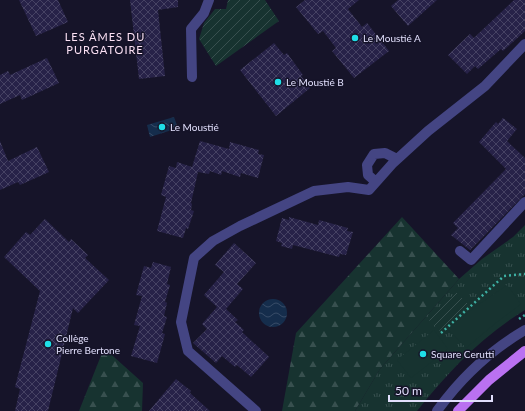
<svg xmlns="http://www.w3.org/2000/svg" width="525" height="411" viewBox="0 0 525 411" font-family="Lato,sans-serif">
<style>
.forest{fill:url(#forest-firs)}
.park{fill:url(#park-tufts)}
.garden{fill:url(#garden-furrows)}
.pitch{fill:#173330}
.water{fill:url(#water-waves)}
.building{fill:url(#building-cross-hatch)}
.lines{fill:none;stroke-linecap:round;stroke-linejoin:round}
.path{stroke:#3eb1a4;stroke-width:2.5;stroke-dasharray:2 3;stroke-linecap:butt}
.minor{stroke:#444583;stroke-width:10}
.major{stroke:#ba71f1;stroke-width:10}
.poi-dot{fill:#1fdfe8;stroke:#161429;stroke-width:1.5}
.labels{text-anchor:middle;stroke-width:3;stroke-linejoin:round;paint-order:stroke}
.poi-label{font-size:10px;fill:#e1dffc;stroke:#161429;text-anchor:start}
.neighbourhood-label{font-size:11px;letter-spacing:1px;fill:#fce1f4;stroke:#161429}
</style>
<defs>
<pattern id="forest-firs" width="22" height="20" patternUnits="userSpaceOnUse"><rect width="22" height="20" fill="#173330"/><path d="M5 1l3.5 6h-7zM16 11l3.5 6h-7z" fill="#38504f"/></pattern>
<pattern id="park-tufts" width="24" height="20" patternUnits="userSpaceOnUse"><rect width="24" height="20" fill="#173330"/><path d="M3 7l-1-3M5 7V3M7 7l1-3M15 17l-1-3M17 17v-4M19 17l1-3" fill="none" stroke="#38504f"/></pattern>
<pattern id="garden-furrows" width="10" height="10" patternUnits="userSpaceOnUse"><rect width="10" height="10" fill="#173330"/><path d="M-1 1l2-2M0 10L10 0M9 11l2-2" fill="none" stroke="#38504f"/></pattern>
<pattern id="water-waves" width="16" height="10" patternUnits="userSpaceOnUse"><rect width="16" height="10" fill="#152d4c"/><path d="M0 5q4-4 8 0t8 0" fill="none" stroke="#374b67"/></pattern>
<pattern id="building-cross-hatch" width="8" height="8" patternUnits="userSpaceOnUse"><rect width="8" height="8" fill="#272248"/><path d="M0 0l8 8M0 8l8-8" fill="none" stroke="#464263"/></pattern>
</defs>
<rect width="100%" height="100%" fill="#161429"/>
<path class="forest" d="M402,217L459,279L380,369L355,411H282L296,333Z
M104,348L143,383L142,411H79Z"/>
<path class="park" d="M525,225V310C482,336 448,372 417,411H355L380,369L459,279L482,259L513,237Z"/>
<path class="garden" d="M228,0H265L279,21L216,66L199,39L204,23L215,9H226Z
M456,292L468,304L439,331L429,320Z"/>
<path class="pitch" d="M507,285L521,304L497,322L466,348L448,329L475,307Z
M434,330L448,349L411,378L397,360Z"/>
<path class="water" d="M174,117L178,128L150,137L147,125Z
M259 313a14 14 0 1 1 28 0a14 14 0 1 1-28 0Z"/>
<path class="building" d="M19,0H58L68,22L36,36Z
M130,0H178V7L158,10L165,76L139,79Z
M305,0H359L348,9L362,27L367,23L389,51L354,78L332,51L336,48L323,31L318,34L296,7Z
M398,0H437L408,26L391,6Z
M514,0H525V31L503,51L501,49L478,69L475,66L467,74L448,55L470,34L474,38Z
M274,43L284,55L287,53L303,75L301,76L310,88L276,116L240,70Z
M47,58L59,83L22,100L20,95L0,104V75L8,71L10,75Z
M503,118L517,129L507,141L525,158V194L470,250L451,235L458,228L453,223L506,169L479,142L496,122L498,124Z
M0,141L8,161L37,147L49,172L20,185L18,182L0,190Z
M200,141L229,149L230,142L259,150L258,154L264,155L258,178L241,173L240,177L222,171L221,175L210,171L209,174L198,172L191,203L192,204L191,210L194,211L188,229L186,228L183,238L157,231L166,197L161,195L169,166L176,168L177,162L192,167Z
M289,217L318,225L319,220L348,228L347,231L353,232L346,255L340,254L339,257L293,245L292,249L281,246L282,243L276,241L282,218L289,220Z
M45,219L69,242L71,239L88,255L85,258L109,280L78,313L73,308L48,411H15L20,389L15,387L40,291L4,257L26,232L30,235Z
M234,243L256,263L237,284L243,289L226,309L238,320L235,322L244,330L242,332L269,357L251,377L237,365L235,367L222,356L216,363L193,343L207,329L202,324L217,307L204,295L224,272L215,265Z
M153,262L171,267L167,284L170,285L165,302L167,303L164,316L167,317L162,333L165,334L157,363L131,356L140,326L134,325L142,296L136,295L144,266L151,268Z
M176,379L191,391L190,393L210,411H149Z"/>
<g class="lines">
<path class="path" d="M519,319L525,315
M441,333L504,276L525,274"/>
<path class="minor" d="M192,77L191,29L204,13L209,0
M376,182L368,175L367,165L374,154L385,153L397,159
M460,251L471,260L525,202
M256,411L188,351L181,322L194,258L213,241L240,226L314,191L348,187L369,190L393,163L428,131L485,86L525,44
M437,411C460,379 491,350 525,330"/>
<path class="major" d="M458,411L489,380L525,351"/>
</g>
<g class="poi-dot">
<circle cx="355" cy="38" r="4"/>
<circle cx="278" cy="82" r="4"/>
<circle cx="162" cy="127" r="4"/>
<circle cx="48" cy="344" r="4"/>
<circle cx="423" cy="354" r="4"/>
</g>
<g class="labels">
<g class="poi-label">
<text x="363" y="42">Le Moustié A</text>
<text x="286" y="86">Le Moustié B</text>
<text x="170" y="131">Le Moustié</text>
<text x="56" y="342">Collège<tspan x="56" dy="12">Pierre Bertone</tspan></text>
<text x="431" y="358">Square Cerutti</text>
</g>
<g class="neighbourhood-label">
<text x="105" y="41">LES ÂMES DU<tspan x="105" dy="13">PURGATOIRE</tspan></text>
</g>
</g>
<path d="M389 395v6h103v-6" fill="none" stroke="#e1dffc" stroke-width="2"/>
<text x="395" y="395" font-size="12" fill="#e1dffc" stroke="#161429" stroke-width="3" paint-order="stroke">50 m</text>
</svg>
